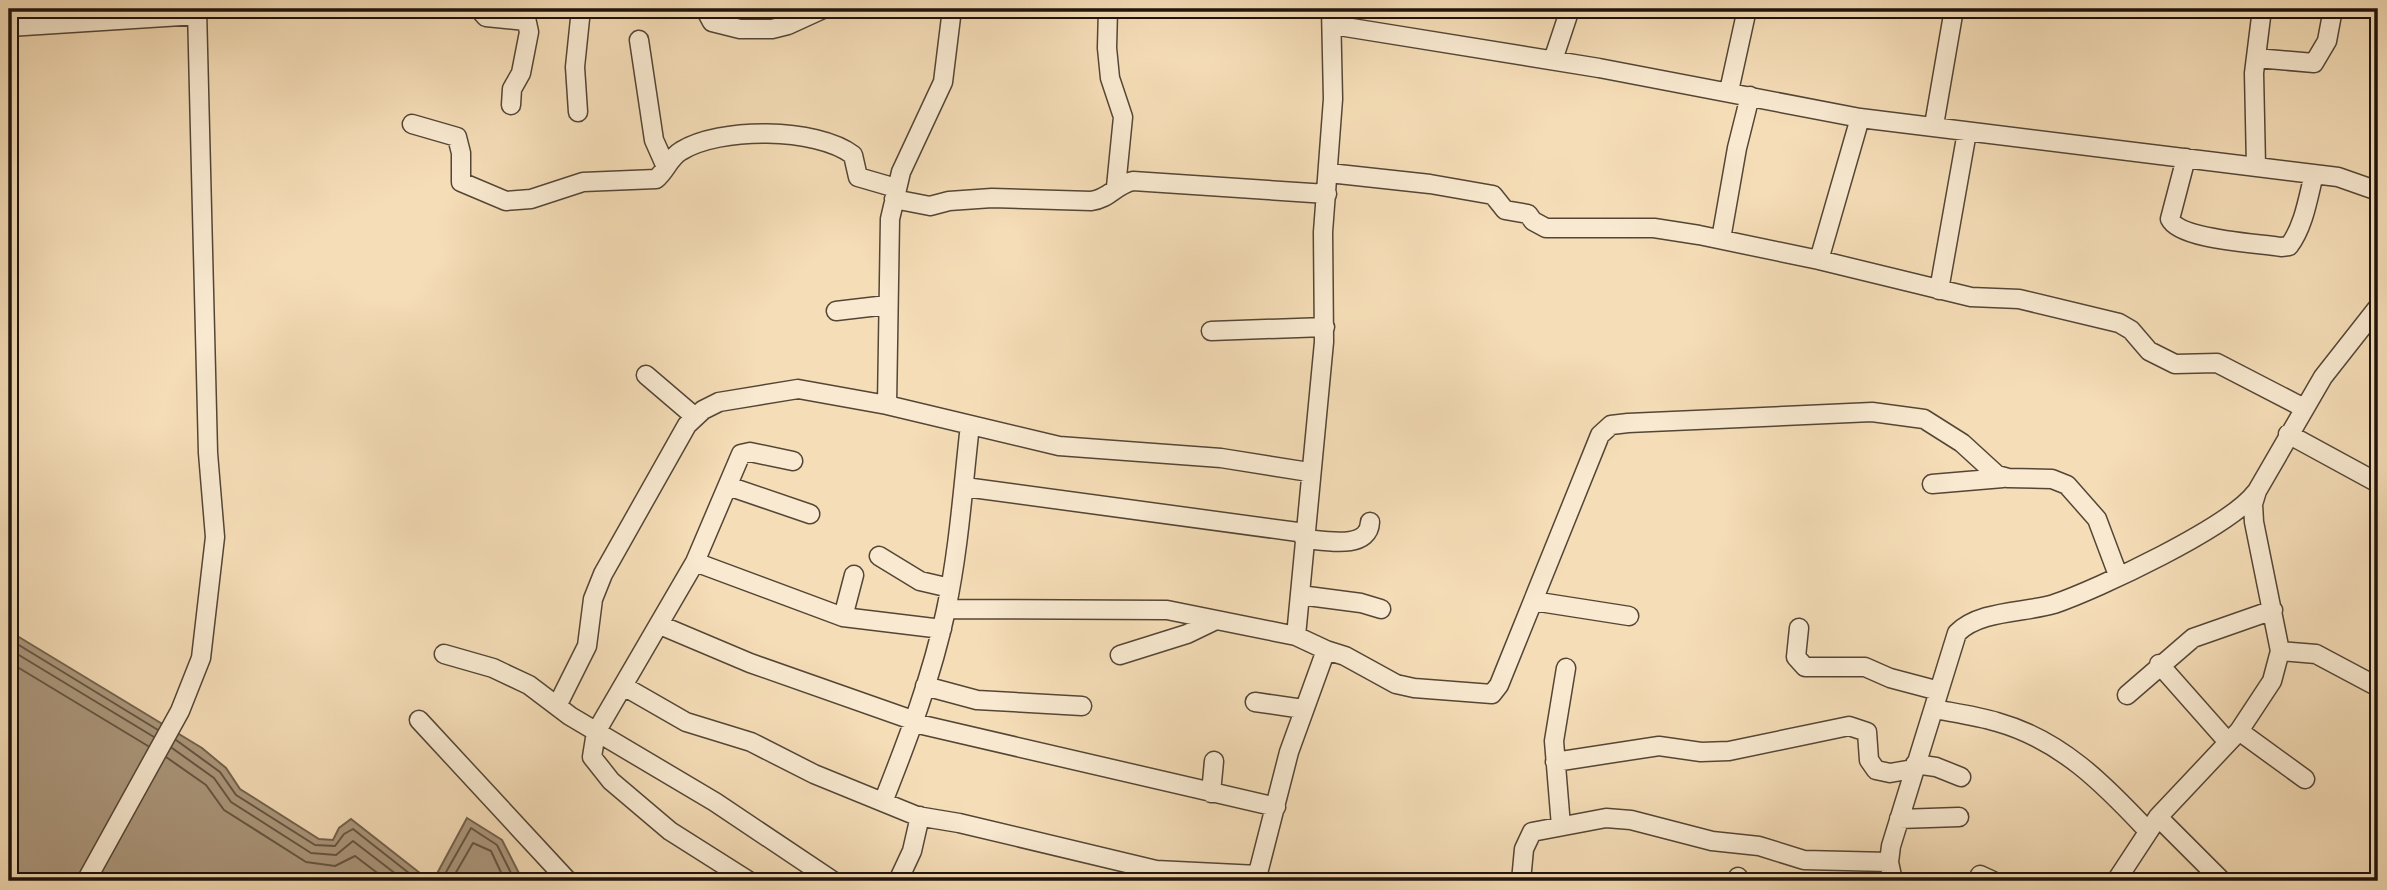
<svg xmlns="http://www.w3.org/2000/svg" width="2387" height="890" viewBox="0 0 2387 890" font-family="Vollkorn,serif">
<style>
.water{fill:#ac987d;stroke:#73634f;stroke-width:2}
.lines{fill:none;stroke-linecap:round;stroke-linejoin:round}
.shore{stroke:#655644;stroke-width:2}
.minor-casing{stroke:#544636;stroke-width:21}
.minor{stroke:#f8e9d0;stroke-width:18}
</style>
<rect width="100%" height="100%" fill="#f5ddb7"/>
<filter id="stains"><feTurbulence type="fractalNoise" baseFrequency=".00286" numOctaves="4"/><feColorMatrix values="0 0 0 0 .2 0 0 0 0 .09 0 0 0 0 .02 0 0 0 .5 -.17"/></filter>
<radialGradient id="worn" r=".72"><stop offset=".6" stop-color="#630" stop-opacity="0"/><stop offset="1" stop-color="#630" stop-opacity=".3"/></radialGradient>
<path class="water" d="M9,631L202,748L226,768L240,789L319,839L333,840L339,828L351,819L430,881H25L9,873Z
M467,818L502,840L523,881H433Z"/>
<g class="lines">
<path class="shore" d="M9,639L158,730
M9,649L154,737
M9,662L148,746
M176,740L220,772L236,795L315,845L335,846L344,834L353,829L419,881
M172,748L214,778L231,802L311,853L336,855L353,841L405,881
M166,757L206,785L224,810L306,862L335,866L355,856L388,881
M441,881L471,828L497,845L515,881
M451,881L473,843L491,851L505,881"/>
<defs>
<path id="minor" d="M479,9L486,17L526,21
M705,9L712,22L740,29H772L788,25L823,9
M1108,9L1107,48L1110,78L1123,117L1116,187
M1333,25L1599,68L1860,118L2338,177L2378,191
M9,27L197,15
M639,40L654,140L666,167
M2256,58L2314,63L2327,41L2333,9
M1553,60L1570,9
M1729,91L1747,9
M511,105L512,89L521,73L529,32L524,9
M578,112L575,67L581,9
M412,124L457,137L461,153V182L506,201L531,199L583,182L656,179C666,171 669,158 681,151C719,127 816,127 853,155L858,177L896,188
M1934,125L1954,9
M2186,158L2170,219C2180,240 2258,243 2281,247L2289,246C2304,226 2308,198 2314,174
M2256,166L2254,73L2262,9
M1329,173L1430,184L1493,195L1505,210L1528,214L1533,221L1546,228H1654L1699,235L1819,260L1971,297L2019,299L2119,323L2131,330L2149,351L2175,364L2217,363L2304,408
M894,199L930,206L949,201L992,198L1091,201C1109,199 1115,185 1133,181L1327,194
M1721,239L1737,148L1750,96
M1819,260L1860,118
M1939,290L1967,132
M836,311L887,305
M1211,331L1325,327
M646,375L694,416
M887,405L890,219L901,172L943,82L952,9
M2288,434L2378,483
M1932,484L2003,478
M728,486L810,514
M965,487L1305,533
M1304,539C1322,540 1369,551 1370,522
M879,556L920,581L950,588
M695,562L843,617L942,629
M1300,595L1361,603L1381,609
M1533,601L1629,616
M946,609L1167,610L1296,636
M843,617L854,575
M660,625L750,663L915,721
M1799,628L1796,657L1805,667H1865L1890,678L1939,691
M1326,650L1345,656L1396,684L1414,688L1492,694L1499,685L1600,435L1611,425L1628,423L1872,412L1924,419L1962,443L1997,475L2008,478L2052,479L2067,485L2097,519L2118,575
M2280,651L2316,654L2378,687
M444,654L493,668L529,685L570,716L715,802L833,881
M1120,655L1187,634L1214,621
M2159,664L2228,742
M925,686L977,700L1082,706
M625,687L686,722L751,742L814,774L917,816L959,823L1156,870L1258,875
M2127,695L2193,638L2273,610
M1255,702L1303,709
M557,706L587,646L593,599L603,574L687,425L703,410L719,402L798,389L887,405L1059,446L1221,458L1309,472
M1934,709C1955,713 1977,716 1997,722C2061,740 2104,784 2148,831
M419,720L568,881
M914,723L1276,807
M2239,731L2305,779
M1555,762L1659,746L1701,752L1729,751L1849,726L1867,732L1869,760L1876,770L1890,773L1913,769
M1915,764L1936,767L1961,777
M1211,793L1214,761
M883,802C908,739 932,676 946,610C959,549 963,486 970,425
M2158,817L2222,881
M1899,819L1959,817
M1561,826L1554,741L1566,668
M1980,875L1993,881
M1738,877L1739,881
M86,881L180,711L201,658L215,537L208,453L197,9
M749,881L670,831L611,781L592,757L596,732L695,562L741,454L750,452L793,461
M898,881L912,851L920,816
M1256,881L1289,752L1326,650L1296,636L1324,342L1323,232L1333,99L1331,9
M1521,881L1524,849L1532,832L1606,818L1631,820L1712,841L1759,846L1804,860L1889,862
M1893,881L1889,862L1891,846L1957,633C1980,610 2024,613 2054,604C2098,589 2230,527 2256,492
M2116,881L2158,817L2239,731L2272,681L2280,651L2254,522L2253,504L2257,491L2323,377L2378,307"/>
</defs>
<use href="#minor" class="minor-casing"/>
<use href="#minor" class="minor"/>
</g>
<rect width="2387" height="890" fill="none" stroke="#f5ddb7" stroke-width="35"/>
<rect x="10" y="10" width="2366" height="869" fill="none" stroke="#1e130b" stroke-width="3.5"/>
<rect x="18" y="18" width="2352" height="855" fill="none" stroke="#1e130b" stroke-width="2"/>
<rect width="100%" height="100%" filter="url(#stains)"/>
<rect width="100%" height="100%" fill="url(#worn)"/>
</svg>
